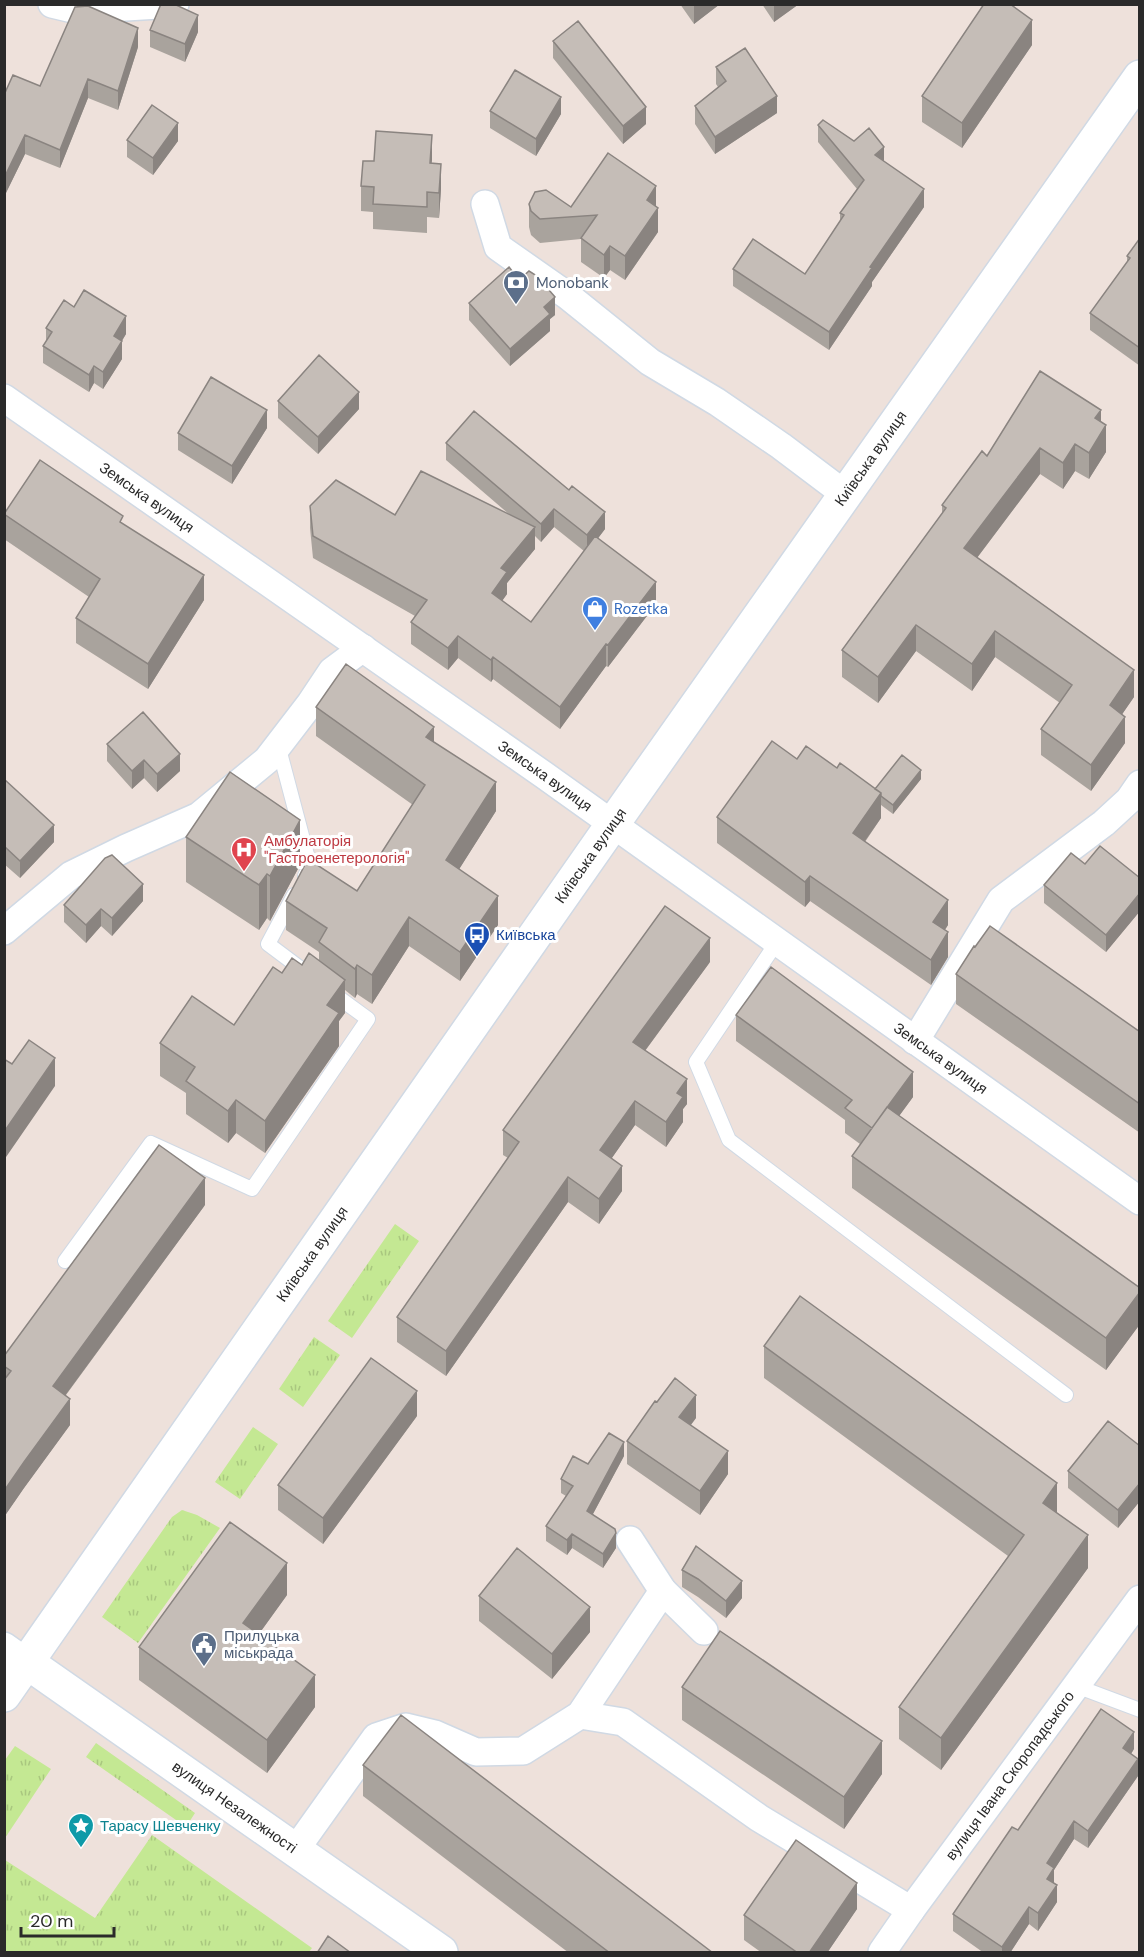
<svg xmlns="http://www.w3.org/2000/svg" width="1144" height="1957" viewBox="0 0 1144 1957" font-family="'DM Sans',sans-serif">
<style>
.grass{fill:url(#grass-tufts)}
.lines{fill:none;stroke-linecap:round;stroke-linejoin:round}
.lane-casing{stroke:#d0d9e4;stroke-width:16}
.street-casing{stroke:#d0d9e4;stroke-width:30}
.secondary-casing{stroke:#d0d9e4;stroke-width:36}
.lane{stroke:#fff;stroke-width:14}
.street{stroke:#fff;stroke-width:27}
.secondary{stroke:#fff;stroke-width:33}
.wall{fill:#a9a39d;fill-rule:evenodd}
.shaded-wall{fill:#8a8480}
.building{fill:#c5bdb7;stroke:#8a8480;stroke-width:1.5}
.labels{text-anchor:middle;stroke-width:6;stroke-linejoin:round;paint-order:stroke}
.service-label{font-size:15px;fill:#4e5e75;stroke:#fff;text-anchor:start}
.street-label{font-size:15px;fill:#2a2a2a;stroke:#fff}
.shop-label{font-size:15px;fill:#366cbe;stroke:#fff;text-anchor:start}
.health-label{font-size:15px;fill:#be3a42;stroke:#fff;text-anchor:start}
.transit-label{font-size:15px;fill:#164399;stroke:#fff;text-anchor:start}
.culture-label{font-size:15px;fill:#0d838f;stroke:#fff;text-anchor:start}
</style>
<defs>
<pattern id="grass-tufts" width="24" height="20" patternUnits="userSpaceOnUse" patternTransform="scale(1.5)"><rect width="24" height="20" fill="#c4e893"/><path d="M3 7l-1-3M5 7V3M7 7l1-3M15 17l-1-3M17 17v-4M19 17l1-3" fill="none" stroke="#a9c77f"/></pattern>
</defs>
<rect width="100%" height="100%" fill="#eee1db"/>
<path class="grass" d="M395,1224L419,1241L352,1338L328,1321Z
M314,1337L340,1355L303,1407L279,1389Z
M253,1427L278,1444L240,1499L215,1482Z
M182,1510L197,1515L220,1528L138,1643L102,1617L172,1517Z
M96,1743L195,1813L186,1827L86,1757Z
M15,1746L51,1769L5,1838V1760Z
M152,1835L312,1948L309,1952H5V1860L95,1918Z"/>
<g class="lines">
<defs>
<path id="lane" d="M278,745L310,866L305,876
M294,895L268,944L304,971
M777,942L696,1062L729,1140L1066,1395
M65,1261L151,1143L252,1189L368,1019L331,992
M1076,1686L1140,1710"/>
<g id="street">
<path d="M52,4L77,10L175,4"/>
<path d="M485,204L498,247L568,296L650,362L717,402L781,446L846,495"/>
<path id="s1" d="M4,398L544,775L1140,1201"/>
<path d="M4,931L71,875L126,848L199,816L267,760L310,704L332,671L363,648"/>
<path d="M915,1041L1001,900L1104,823L1129,800L1140,784"/>
<path d="M630,1540L663,1591L704,1631"/>
<path d="M4,1646L28,1663"/>
<path d="M580,1715L623,1722L759,1818L911,1910"/>
<path d="M296,1849L376,1737L406,1727L435,1734L476,1752L523,1751L580,1715L663,1591"/>
<path id="s2" d="M882,1952L911,1910L1140,1599"/>
</g>
<g id="secondary">
<path id="s3" d="M28,1663L441,1952"/>
<path id="s4" d="M4,1695L612,825L1140,77"/>
</g>
</defs>
<use href="#lane" class="lane-casing"/>
<use href="#street" class="street-casing"/>
<use href="#secondary" class="secondary-casing"/>
<use href="#lane" class="lane"/>
<use href="#street" class="street"/>
<use href="#secondary" class="secondary"/>
</g>
<path class="wall" d="M680,4H720L694,24Z
M762,4H799L774,22Z
M984,4H1016L1014,7L1032,45L962,148L922,122V96Z
M150,30L198,32L185,62L150,47Z
M553,41L646,124L623,144L553,58Z
M138,47L118,110L88,98L60,168L25,154L4,197V95L40,86Z
M716,67L777,113L715,154L695,124V106L718,87L716,84Z
M490,111L561,114L536,156L490,128Z
M818,125L884,162L924,207L872,282V286L829,350L733,286V269L805,274L840,221V213L857,189L818,142Z
M127,140L178,141L153,175L127,157Z
M431,163L441,189L439,218L427,217V233L373,229V212L361,211V186Z
M529,204L571,207H656L658,232L625,280L610,270L604,278L581,262V239L540,243L531,235L529,227Z
M1140,238V366L1090,330V313L1127,262V256Z
M519,280L555,315L550,319V331L510,366L469,320V303Z
M74,307L126,334L122,341V359L103,389L94,383L89,392L43,363V346L46,342V328Z
M278,401L359,409L318,454L278,418Z
M1101,422L1106,452L1089,479L1075,471L1063,489L1040,474L977,558L1134,697L1122,714L1125,743L1091,791L1041,755V729L1060,703L995,657L972,691L916,651L878,703L842,677V650L942,514V505L987,456Z
M267,428L232,484L178,450V433Z
M446,443L605,529L598,538L656,604L608,667L606,666L560,729L493,679L491,682L458,658L448,670L411,644V622L415,616L313,558L310,528V506L395,515H510L446,460ZM554,527L584,551L531,622L502,601L507,594V583L535,549V536L541,542Z
M4,513L123,524L204,600L148,689L76,643V618L89,597L4,539Z
M316,707L434,742L496,811L459,869L498,925L460,981L409,946L372,1004L357,994L355,998L345,990V1013L339,1021V1046L265,1153L236,1133L228,1143L186,1114V1093L160,1076V1043L234,1025L282,973L302,965L319,961V952L286,930V901L357,891L413,805L316,736Z
M107,744L180,771L157,792L144,778L132,789L107,761Z
M797,759L837,768L875,789L921,779L893,814L881,805V818L865,842L948,925L945,930L948,957L931,985L810,901L805,907L717,843V817Z
M4,779L54,842L20,878L4,864Z
M186,837L300,865L270,921L267,918L259,930L186,882Z
M1085,864L1140,878V911L1106,952L1044,903V885Z
M143,901L112,936L101,926L86,943L64,922V905Z
M710,962L645,1051L687,1104L683,1109V1122L666,1147L635,1125L611,1159L622,1191L599,1224L568,1202L446,1376L397,1342V1317L508,1158L503,1155V1130Z
M956,974L1140,1032V1133L956,1004Z
M736,1015L913,1097L899,1116L1140,1288V1324L1106,1370L852,1188V1156L860,1144L845,1133V1120L736,1041Z
M205,1205L66,1395L70,1425L24,1488L4,1517V1356Z
M764,1346L1057,1513L1088,1568L941,1770L899,1739V1707L1008,1556L764,1378Z
M417,1416L323,1544L278,1510V1485Z
M696,1418L691,1425L728,1474L700,1515L627,1464V1441Z
M1140,1446V1501L1118,1528L1068,1488V1471Z
M624,1456L593,1514L616,1548L603,1568L572,1548L567,1555L546,1541V1526L566,1496L561,1493V1479L588,1464Z
M682,1570L742,1598L726,1618L698,1597L682,1587Z
M287,1595L259,1634L315,1707L267,1773L139,1680V1647Z
M479,1596L590,1632L552,1679L479,1621Z
M682,1687L882,1774L844,1829L682,1720Z
M1134,1749L1131,1754L1138,1776L1088,1848L1074,1839L1054,1870V1883L1057,1902L1038,1931L1029,1924L1010,1953H984L953,1931V1914L1018,1830Z
M363,1765L713,1953H569L363,1796Z
M857,1909L827,1953H762L744,1940V1915Z"/>
<path class="shaded-wall" d="M696,4H720L694,24V6Z
M774,4H799L774,22Z
M198,15V32L185,62V44Z
M1032,20V45L962,148V123Z
M138,28V47L118,110V91Z
M88,79V98L60,168V150Z
M777,96V113L715,154V137Z
M561,97V114L536,156V139Z
M646,107V124L623,144V126Z
M178,123V141L153,175V158Z
M25,135V154L4,197V178Z
M432,135V160L430,188V163Z
M884,147V164L875,155Z
M441,164V189L439,218V193Z
M656,186V210L647,200Z
M924,189V207L872,282V286L829,350V332L870,267Z
M658,208V232L625,280V256Z
M610,246V270L604,278V255Z
M555,297V315L550,319V331L510,366V349L544,307Z
M126,316V334L114,353V336Z
M122,341V359L103,389V372Z
M94,366V383L89,392V375Z
M359,392V409L318,454V437Z
M267,410V428L232,484V466Z
M1101,410V434L1106,425V452L1089,479V453L1095,418Z
M1075,444V471L1063,489V463Z
M1040,448V474L964,575V548Z
M554,509V527L541,542V524Z
M605,512V529L587,553V535Z
M535,527V549L507,583V594L492,615V593L501,568Z
M204,575V600L148,689V664Z
M656,582V604L608,667V645Z
M916,625V651L878,703V677Z
M995,631V657L972,691V664Z
M458,636V658L448,670V648Z
M606,644V666L560,729V707Z
M493,657V679L491,682V660Z
M1134,670V697L1110,732V705Z
M1125,717V743L1091,791V765Z
M434,727V756L426,737Z
M180,754V771L157,792V774Z
M144,760V778L132,789V771Z
M921,770V779L893,814V805Z
M496,782V811L446,890V860Z
M881,793V818L853,858V833Z
M300,820V865L270,921V876Z
M54,825V842L20,878V861Z
M267,874V918L259,930V885Z
M810,876V901L805,907V882Z
M143,884V901L112,936V918Z
M1140,893V911L1106,952V935Z
M498,896V925L460,981V952Z
M948,900V925L933,947V922Z
M101,909V926L86,943V925Z
M409,917V946L372,1004V975Z
M948,932V957L931,985V960Z
M710,938V962L633,1067V1042Z
M357,965V994L355,998V969Z
M345,980V1013L339,1021V1046L265,1153V1121L327,1005Z
M55,1058V1086L4,1160V1132Z
M913,1072V1097L872,1153V1128Z
M687,1079V1104L683,1109V1122L666,1147V1122L677,1093Z
M236,1100V1133L228,1143V1111Z
M635,1101V1125L600,1175V1150Z
M622,1166V1191L599,1224V1199Z
M568,1177V1202L446,1376V1351Z
M205,1178V1205L53,1412V1386Z
M1140,1292V1324L1106,1370V1338Z
M417,1391V1416L323,1544V1518Z
M696,1395V1418L679,1440V1417Z
M70,1399V1425L24,1488L4,1517V1491L24,1462Z
M624,1442V1456L587,1525V1511Z
M728,1451V1474L700,1515V1491Z
M1057,1483V1516L1043,1503Z
M1140,1483V1501L1118,1528V1510Z
M616,1533V1548L603,1568V1554Z
M572,1534V1548L567,1555V1540Z
M1088,1535V1568L941,1770V1738Z
M287,1563V1595L243,1656V1623Z
M742,1581V1598L726,1618V1601Z
M590,1607V1632L552,1679V1654Z
M315,1675V1707L267,1773V1740Z
M1134,1732V1749L1123,1766V1748Z
M882,1741V1774L844,1829V1797Z
M1138,1759V1776L1088,1848V1831Z
M1074,1821V1839L1054,1870V1885L1047,1896V1863Z
M857,1883V1909L827,1953H809Z
M1057,1885V1902L1038,1931V1913Z
M1029,1907V1924L1010,1953H1002V1947Z"/>
<path class="building" d="M161,4H174L198,15L185,44L150,30Z
M984,4H1010L1032,20L962,123L922,96Z
M88,6L138,28L118,91L88,79L60,150L25,135L4,178V95L13,75L40,86L75,7Z
M578,21L646,107L623,126L553,41Z
M745,48L777,96L715,137L695,106L726,81L716,67Z
M515,70L561,97L536,139L490,111Z
M152,105L178,123L153,158L127,140Z
M823,120L854,141L869,128L884,147L875,155L924,189L870,267L872,268L829,332L733,269L753,239L805,274L844,215L840,213L864,180L818,125Z
M376,131L432,135L430,163L441,164L439,193L427,192V207L373,204L374,187L361,186L363,161H374Z
M608,153L656,186L647,200L658,208L625,256L610,246L604,255L581,238L597,215L540,219L531,211L529,204L535,192L546,190L571,207Z
M1140,238V348L1090,313L1130,258L1127,256Z
M509,267L519,280L529,271L537,276L555,297L544,307L550,314L510,349L469,303Z
M84,290L126,316L114,336L122,341L103,372L94,366L89,375L43,346L52,332L46,328L64,300L74,307Z
M319,355L359,392L318,437L278,401Z
M1040,371L1101,410L1095,418L1106,425L1089,453L1075,444L1063,463L1040,448L964,548L1134,670L1110,705L1125,717L1091,765L1041,729L1072,685L995,631L972,664L916,625L878,677L842,650L946,508L942,505L982,451L987,456Z
M211,377L267,410L232,466L178,433Z
M474,411L569,490L572,486L605,512L587,535L554,509L541,524L446,443Z
M40,460L123,516L120,522L204,575L148,664L76,618L100,579L4,514Z
M421,471L535,527L501,568L507,572L492,593L531,622L595,536L656,582L608,645L606,644L560,707L493,657L491,660L458,636L448,648L411,622L427,600L313,536L310,506L336,480L395,515Z
M346,664L434,727L426,737L496,782L446,860L498,896L460,952L409,917L372,975L357,965L355,969L319,942L327,928L286,901L308,859L357,891L425,785L316,707Z
M143,712L180,754L157,774L144,760L132,771L107,744Z
M772,741L797,759L806,746L837,768L840,763L881,793L853,833L948,900L933,922L948,932L931,960L810,876L805,882L717,817Z
M902,755L921,770L893,805L881,796V793L875,789Z
M230,772L300,820L270,876L267,874L259,885L186,837Z
M4,779L54,825L20,861L4,846Z
M1100,846L1140,878V893L1106,935L1044,885L1071,853L1085,864Z
M112,855L143,884L112,918L101,909L86,925L64,905L105,858Z
M665,906L710,938L633,1042L687,1079L677,1093L683,1097L666,1122L635,1101L600,1150L622,1166L599,1199L568,1177L446,1351L397,1317L519,1142L503,1130Z
M990,926L1140,1032V1104L956,974L974,946L975,947Z
M309,953L345,980L327,1005L339,1013L265,1121L236,1100L228,1111L186,1081L195,1067L160,1043L192,996L234,1025L273,967L282,973L292,958L302,965Z
M771,967L913,1072L872,1128L845,1108L852,1100L736,1015Z
M29,1040L55,1058L4,1132V1059L12,1064Z
M887,1107L1140,1288V1292L1106,1338L852,1156Z
M159,1145L205,1178L53,1386L70,1399L24,1462L4,1491V1380L11,1371L4,1366V1356Z
M800,1296L1057,1483L1043,1503L1088,1535L941,1738L899,1707L1024,1535L764,1346Z
M371,1358L417,1391L323,1518L278,1485Z
M675,1378L696,1395L679,1417L728,1451L700,1491L627,1441L655,1401L657,1402Z
M1108,1421L1140,1446V1483L1118,1510L1068,1471Z
M609,1433L624,1442L587,1511L615,1529L616,1533L603,1554L572,1534L567,1540L546,1526L573,1486L561,1479L573,1456L588,1464Z
M230,1522L287,1563L243,1623L315,1675L267,1740L139,1647Z
M696,1546L742,1581L726,1601L698,1579L682,1570Z
M517,1548L590,1607L552,1654L479,1596Z
M720,1631L882,1741L844,1797L682,1687Z
M1101,1709L1134,1732L1123,1748L1138,1759L1088,1831L1074,1821L1047,1863L1054,1868L1047,1879L1057,1885L1038,1913L1029,1907L1002,1947L953,1914L1012,1827L1018,1830Z
M401,1715L713,1953H610L363,1765Z
M796,1840L857,1883L809,1953H798L744,1915Z
M328,1936L351,1953H317Z"/>
<defs>
<symbol id="bank-pin" viewBox="-11 -11 22 30"><path d="M0 17L-7.5 6A9.5 9.5 0 1 1 7.5 6Z" fill="#5c6f8a" stroke="#fff"/><path d="M-6-4H6V4H-6ZM0-2.3a2.3 2.3 0 1 0 0 4.6a2.3 2.3 0 1 0 0-4.6Z" fill="#fff"/></symbol>
<symbol id="shop-pin" viewBox="-11 -11 22 30"><path d="M0 17L-7.5 6A9.5 9.5 0 1 1 7.5 6Z" fill="#3f7fe0" stroke="#fff"/><path d="M-5-2.5h2.3a2.7 3.5 0 0 1 5.4 0H5L5.5 6h-11ZM-1.5-2.5h3a1.5 2.3 0 0 0-3 0Z" fill="#fff"/></symbol>
<symbol id="hospital-pin" viewBox="-11 -11 22 30"><path d="M0 17L-7.5 6A9.5 9.5 0 1 1 7.5 6Z" fill="#e0444e" stroke="#fff"/><path d="M-5-5h3v3.5h4V-5h3V5h-3V1.5h-4V5h-3Z" fill="#fff"/></symbol>
<symbol id="bus-pin" viewBox="-11 -11 22 30"><path d="M0 17L-7.5 6A9.5 9.5 0 1 1 7.5 6Z" fill="#1a4fb4" stroke="#fff"/><path d="M-5-6H5V4H4V6H2V4H-2V6H-4V4H-5ZM-3.5-4V0h7V-4ZM-3.5 1.2v1.5H-2V1.2ZM2 1.2v1.5H3.5V1.2Z" fill="#fff"/></symbol>
<symbol id="civic-pin" viewBox="-11 -11 22 30"><path d="M0 17L-7.5 6A9.5 9.5 0 1 1 7.5 6Z" fill="#5c6f8a" stroke="#fff"/><path d="M-.6-6.5H3V-4.5H.6V-3L4-1V1h2V6H-6V1h2V-1L-.6-3ZM-1.2 2.5V6h2.4V2.5Z" fill="#fff"/></symbol>
<symbol id="sight-pin" viewBox="-11 -11 22 30"><path d="M0 17L-7.5 6A9.5 9.5 0 1 1 7.5 6Z" fill="#0f9aa8" stroke="#fff"/><path d="M0-6L1.8-2.2L6-1.7L2.9 1.2L3.7 5.4L0 3.3L-3.7 5.4L-2.9 1.2L-6-1.7L-1.8-2.2Z" fill="#fff"/></symbol>
</defs>
<g fill-rule="evenodd">
<use href="#bank-pin" x="501" y="268" width="30" height="40"/>
<use href="#shop-pin" x="580" y="594" width="30" height="40"/>
<use href="#hospital-pin" x="229" y="835" width="30" height="40"/>
<use href="#bus-pin" x="462" y="920" width="30" height="40"/>
<use href="#civic-pin" x="189" y="1630" width="30" height="40"/>
<use href="#sight-pin" x="66" y="1811" width="30" height="40"/>
</g>
<g class="labels">
<g class="service-label">
<text x="536" y="288">Monobank</text>
<text x="224" y="1641">Прилуцька<tspan x="224" dy="17">міськрада</tspan></text>
</g>
<g class="street-label">
<text dy="5" stroke="none"><textPath href="#s4" startOffset="1510">Київська вулиця</textPath></text>
<text dy="5" stroke="none"><textPath href="#s1" startOffset="174">Земська вулиця</textPath></text>
<text dy="5" stroke="none"><textPath href="#s1" startOffset="660">Земська вулиця</textPath></text>
<text dy="5" stroke="none"><textPath href="#s4" startOffset="1024">Київська вулиця</textPath></text>
<text dy="5" stroke="none"><textPath href="#s1" startOffset="1146">Земська вулиця</textPath></text>
<text dy="5" stroke="none"><textPath href="#s4" startOffset="538">Київська вулиця</textPath></text>
<text dy="5" stroke="none"><textPath href="#s2" startOffset="218">вулиця Івана Скоропадського</textPath></text>
<text dy="5" stroke="none"><textPath href="#s3" startOffset="252">вулиця Незалежності</textPath></text>
</g>
<g class="shop-label">
<text x="614" y="614">Rozetka</text>
</g>
<g class="health-label">
<text x="264" y="846">Амбулаторія<tspan x="264" dy="17">"Гастроенетерологія"</tspan></text>
</g>
<g class="transit-label">
<text x="496" y="940">Київська</text>
</g>
<g class="culture-label">
<text x="100" y="1831">Тарасу Шевченку</text>
</g>
</g>
<rect width="1144" height="1957" fill="none" stroke="#2a2a2a" stroke-width="12"/>
<path d="M21 1927v9h93v-9" fill="none" stroke="#2a2a2a" stroke-width="3"/>
<text x="30" y="1927" font-size="18" fill="#2a2a2a" stroke="#ffffff" stroke-width="4.5" paint-order="stroke">20 m</text>
</svg>
